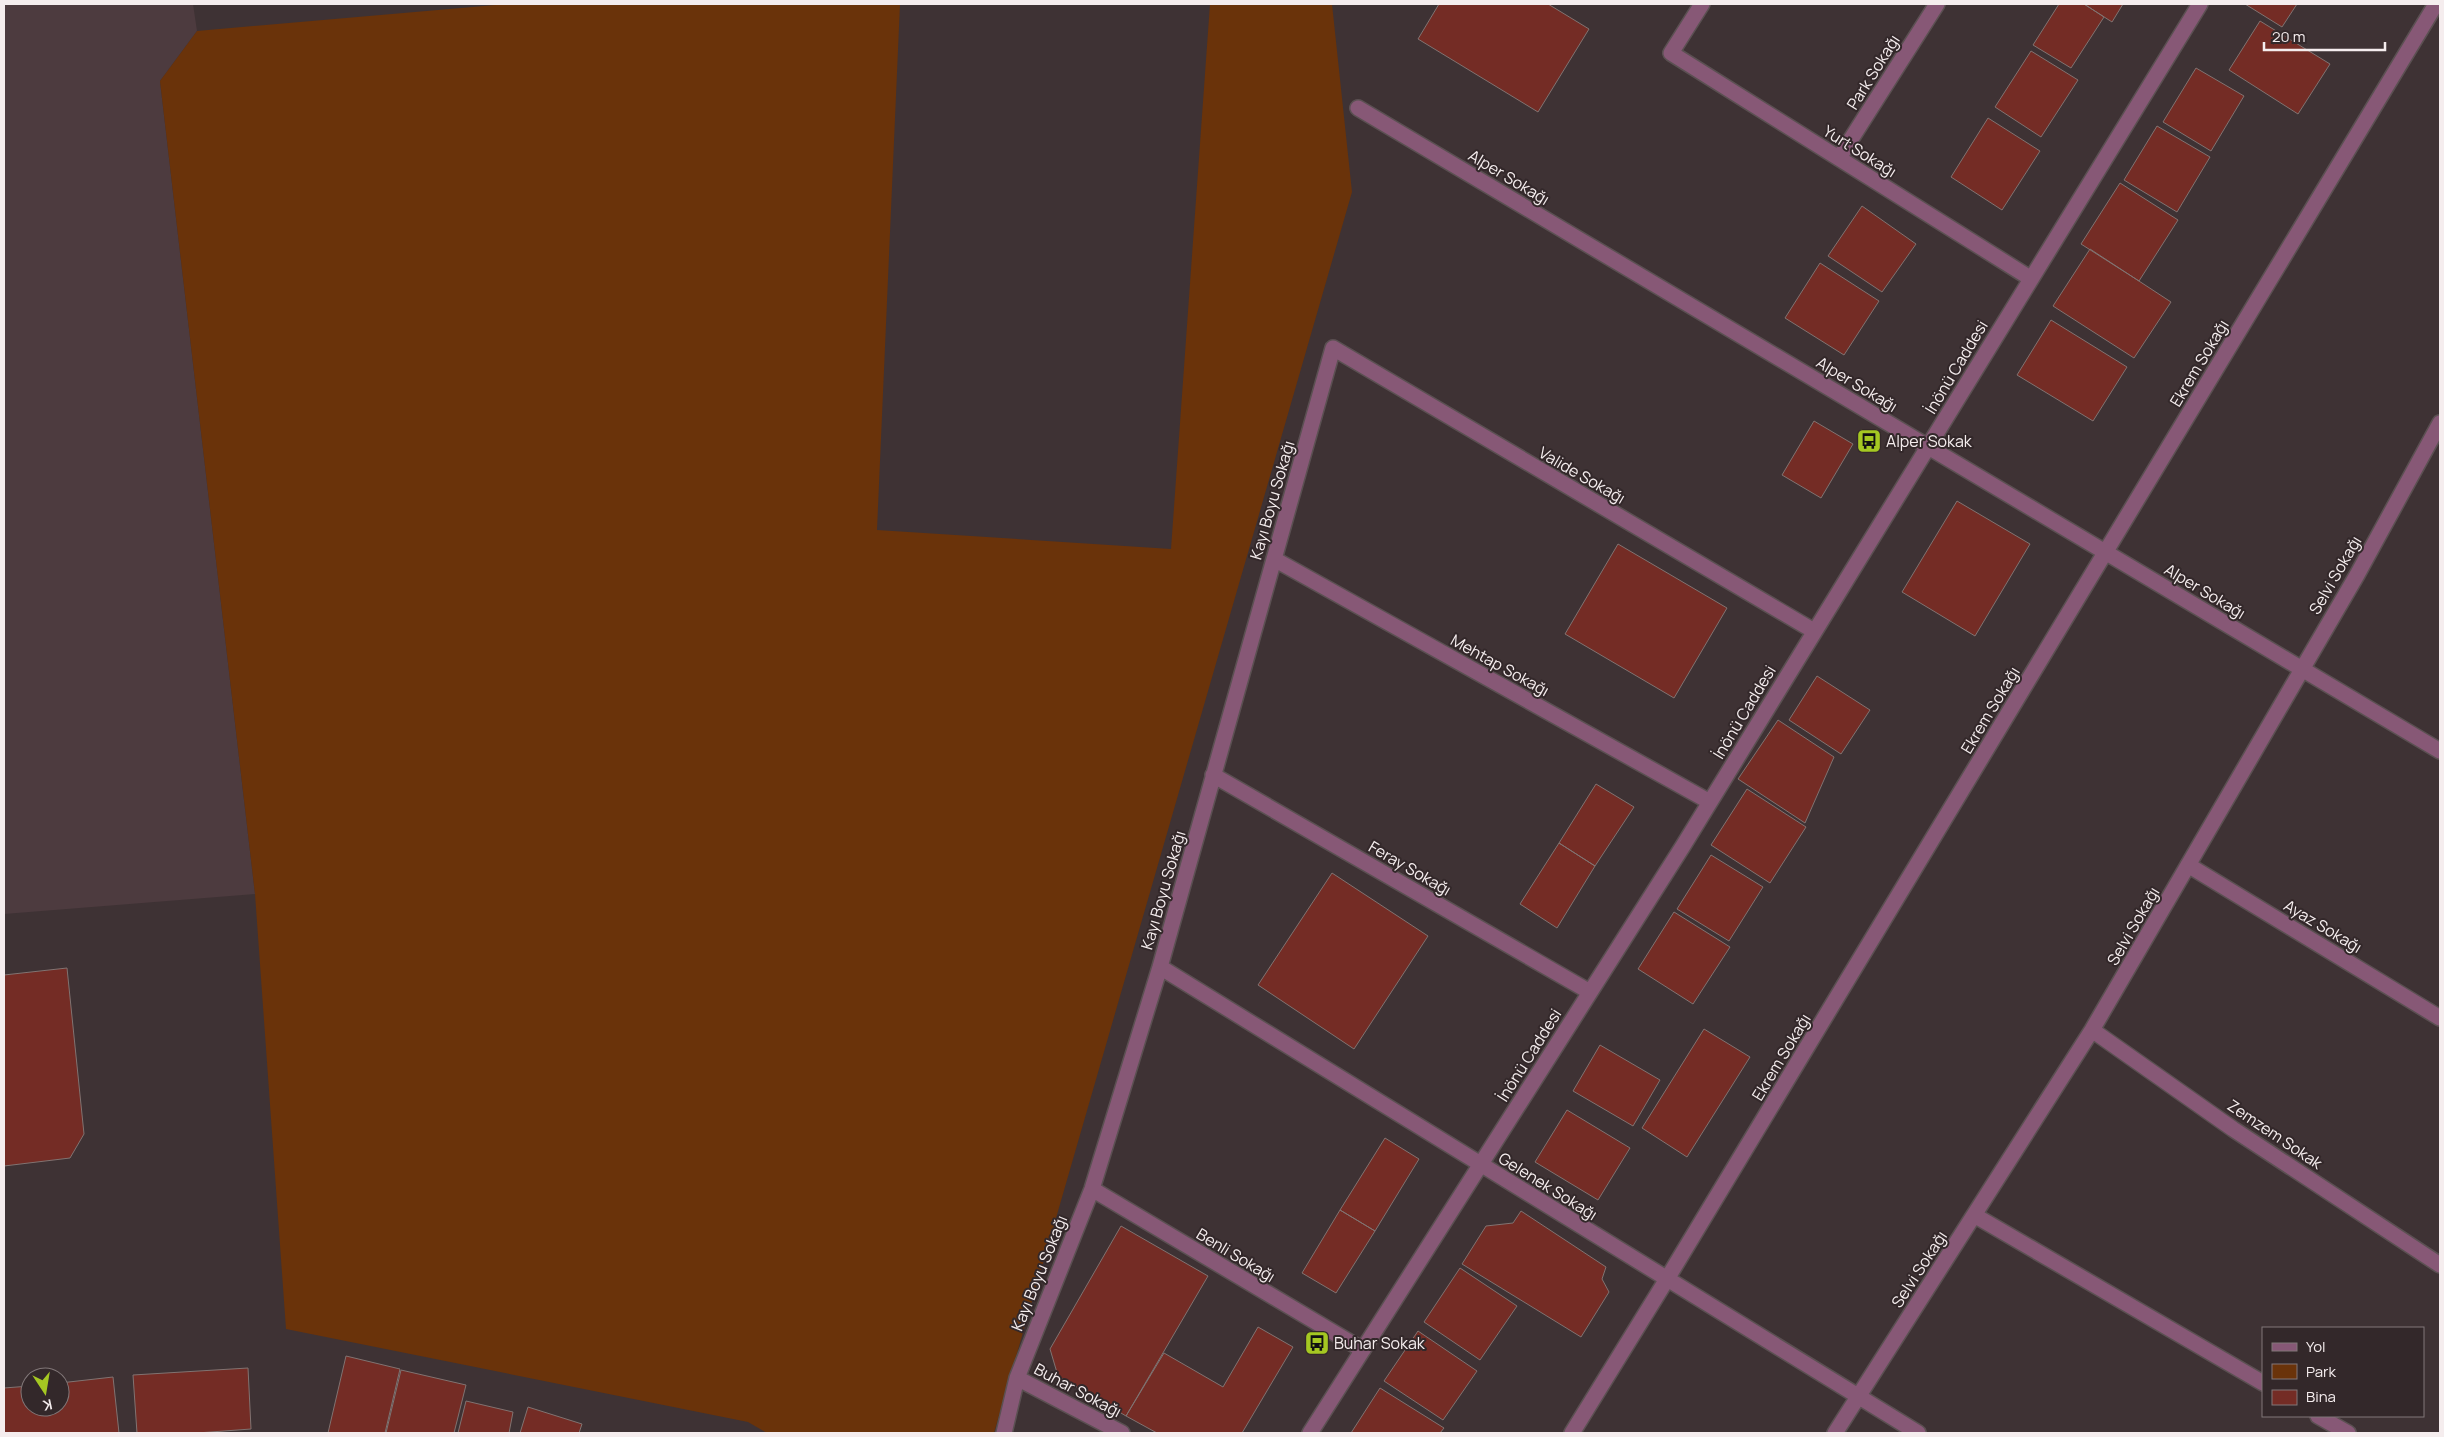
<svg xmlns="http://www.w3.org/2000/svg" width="2444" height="1437" viewBox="0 0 2444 1437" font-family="Manrope,sans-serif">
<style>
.built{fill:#4d3b3f}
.green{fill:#6a330a}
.building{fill:#742c25;stroke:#817371}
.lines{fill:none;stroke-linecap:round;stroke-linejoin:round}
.minor-casing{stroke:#5b5052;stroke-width:18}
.minor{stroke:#875876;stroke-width:15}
.labels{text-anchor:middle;stroke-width:4;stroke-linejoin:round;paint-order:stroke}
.street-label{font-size:16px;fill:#f5edee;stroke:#33282a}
.poi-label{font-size:16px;fill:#f5edee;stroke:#33282a;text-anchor:start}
</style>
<rect width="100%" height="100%" fill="#3e3234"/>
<path class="built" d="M4,4H193L197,31L160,81L255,894L4,914Z"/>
<path class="green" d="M507,4H900L877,530L1171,549L1210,4H1332L1352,192L994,1433H767L748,1422L286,1329L255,894L160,81L197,31Z"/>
<path class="building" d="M1439,4H1548L1589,29L1538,112L1418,39Z
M2059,4H2084L2104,17L2071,68L2033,45Z
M2084,4H2123L2112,22Z
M2245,4H2297L2282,27Z
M2260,21L2330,64L2298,114L2229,70Z
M2031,51L2078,80L2041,137L1995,107Z
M2196,68L2244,96L2211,151L2163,122Z
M1988,118L2040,151L2002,210L1951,177Z
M2157,126L2210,157L2177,212L2124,180Z
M2120,183L2178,220L2139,281L2081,244Z
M1862,206L1916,244L1882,292L1828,256Z
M2090,249L2171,302L2134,358L2053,306Z
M1820,263L1879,301L1844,355L1785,318Z
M2051,320L2127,367L2093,421L2017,375Z
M1814,421L1853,444L1821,498L1782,475Z
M1957,501L2030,544L1975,636L1902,592Z
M1618,544L1727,608L1674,698L1565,634Z
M1817,676L1870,710L1841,754L1789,720Z
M1778,720L1834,757L1805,823L1738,779Z
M1596,784L1634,807L1595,866L1559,843Z
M1747,789L1806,827L1770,883L1711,845Z
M1559,843L1595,866L1557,928L1520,904Z
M1711,855L1763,887L1729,941L1677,909Z
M1332,873L1428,936L1354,1049L1258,985Z
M1674,912L1730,947L1693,1004L1638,969Z
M67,968L84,1134L70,1158L4,1166V975Z
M1704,1029L1750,1057L1687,1157L1642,1128Z
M1600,1045L1660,1080L1633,1126L1573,1091Z
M1567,1110L1630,1148L1598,1200L1535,1162Z
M1385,1138L1419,1159L1375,1231L1340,1210Z
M1340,1210L1375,1231L1336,1293L1302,1273Z
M1521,1211L1606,1267L1602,1279L1609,1292L1581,1337L1462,1264L1486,1226L1513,1223Z
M1121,1226L1208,1276L1126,1416L1058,1376L1050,1349Z
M1460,1268L1517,1306L1480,1360L1424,1322Z
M1258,1327L1293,1347L1242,1433H1157L1126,1416L1164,1353L1223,1387Z
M1418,1331L1477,1371L1443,1420L1384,1381Z
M346,1356L400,1369L385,1433H328Z
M248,1368L251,1429L197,1433H137L133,1375Z
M401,1370L466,1385L454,1433H386Z
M113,1377L119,1433H4V1388L30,1386V1407H60V1383Z
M1380,1388L1444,1428L1440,1433H1351Z
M466,1401L513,1412L509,1433H458Z
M528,1407L582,1424L579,1433H520Z"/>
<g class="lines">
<defs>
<path id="minor" d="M1702,4L1671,53L2030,278
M1358,108L2440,751
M1839,158L1937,4
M1274,559L1710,802
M1213,775L1590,992
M2188,865L2440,1018
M1160,967L1918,1433
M2092,1030L2233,1129L2440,1265
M1092,1189L1363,1350
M1974,1215L2263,1383
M1017,1378L1122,1433
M2318,1416L2348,1433
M1004,1433L1017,1378L1092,1189L1160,967L1333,348L1814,631
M1310,1433L1683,846L2200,4
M1572,1433L1667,1279L2436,4
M1835,1433L2092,1030L2357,575L2440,423"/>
</defs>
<use href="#minor" class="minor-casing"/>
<use href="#minor" class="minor"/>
</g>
<defs>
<symbol id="bus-square" viewBox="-11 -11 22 22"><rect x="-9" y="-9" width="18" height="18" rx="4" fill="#a5c822" stroke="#33282a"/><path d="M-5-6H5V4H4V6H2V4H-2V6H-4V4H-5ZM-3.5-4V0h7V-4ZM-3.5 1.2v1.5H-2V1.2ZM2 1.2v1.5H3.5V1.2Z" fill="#111"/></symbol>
</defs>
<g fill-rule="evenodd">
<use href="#bus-square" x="1855" y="427" width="28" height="28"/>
<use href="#bus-square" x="1303" y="1329" width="28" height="28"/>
</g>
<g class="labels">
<g class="street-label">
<text transform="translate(1873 72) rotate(-58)" y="6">Park Sokağı</text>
<text transform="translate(1860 151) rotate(32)" y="6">Yurt Sokağı</text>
<text transform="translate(1509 177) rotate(31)" y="6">Alper Sokağı</text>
<text transform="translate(2199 363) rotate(-59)" y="6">Ekrem Sokağı</text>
<text transform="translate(1956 367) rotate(-59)" y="6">İnönü Caddesi</text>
<text transform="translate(1857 384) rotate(31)" y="6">Alper Sokağı</text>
<text transform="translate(1582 475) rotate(30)" y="6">Valide Sokağı</text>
<text transform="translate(1272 500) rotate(-74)" y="6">Kayı Boyu Sokağı</text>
<text transform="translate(2335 575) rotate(-60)" y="6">Selvi Sokağı</text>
<text transform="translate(2205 591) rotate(31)" y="6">Alper Sokağı</text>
<text transform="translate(1500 665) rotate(29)" y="6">Mehtap Sokağı</text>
<text transform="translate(1990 710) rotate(-59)" y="6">Ekrem Sokağı</text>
<text transform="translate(1744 712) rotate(-59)" y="6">İnönü Caddesi</text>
<text transform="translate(1410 868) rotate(30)" y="6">Feray Sokağı</text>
<text transform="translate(1163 890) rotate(-74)" y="6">Kayı Boyu Sokağı</text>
<text transform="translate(2133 926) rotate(-60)" y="6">Selvi Sokağı</text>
<text transform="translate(2323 926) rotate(31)" y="6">Ayaz Sokağı</text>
<text transform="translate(1529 1055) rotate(-58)" y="6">İnönü Caddesi</text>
<text transform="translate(1781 1057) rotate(-59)" y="6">Ekrem Sokağı</text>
<text transform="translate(2275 1134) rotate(34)" y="6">Zemzem Sokak</text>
<text transform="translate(1548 1186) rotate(32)" y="6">Gelenek Sokağı</text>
<text transform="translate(1236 1255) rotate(31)" y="6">Benli Sokağı</text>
<text transform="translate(1919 1269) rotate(-57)" y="6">Selvi Sokağı</text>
<text transform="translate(1039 1273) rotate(-68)" y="6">Kayı Boyu Sokağı</text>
<text transform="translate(1078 1390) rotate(28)" y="6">Buhar Sokağı</text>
</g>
<g class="poi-label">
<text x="1886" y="447">Alper Sokak</text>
<text x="1334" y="1349">Buhar Sokak</text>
</g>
</g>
<rect width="2444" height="1437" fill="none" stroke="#f5edee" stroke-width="10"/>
<rect x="2262" y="1327" width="162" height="90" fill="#33282a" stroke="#817778"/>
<rect x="2272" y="1343" width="25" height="8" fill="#875876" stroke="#817778"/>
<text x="2306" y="1352" font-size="15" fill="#f5edee">Yol</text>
<rect x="2272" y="1364" width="25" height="15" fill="#6a330a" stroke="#817778"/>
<text x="2306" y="1377" font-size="15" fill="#f5edee">Park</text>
<rect x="2272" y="1390" width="25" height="15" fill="#742c25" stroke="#817778"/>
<text x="2306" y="1402" font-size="15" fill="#f5edee">Bina</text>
<g transform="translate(45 1392) rotate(168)"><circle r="24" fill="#33282a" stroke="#817778"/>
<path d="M0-4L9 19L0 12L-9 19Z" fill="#a5c822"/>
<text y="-8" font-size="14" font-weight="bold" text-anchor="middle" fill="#f5edee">K</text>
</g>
<path d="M2264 42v8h121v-8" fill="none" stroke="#f5edee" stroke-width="2.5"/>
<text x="2272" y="42" font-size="15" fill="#f5edee" stroke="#33282a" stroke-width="4" paint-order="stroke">20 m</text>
</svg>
